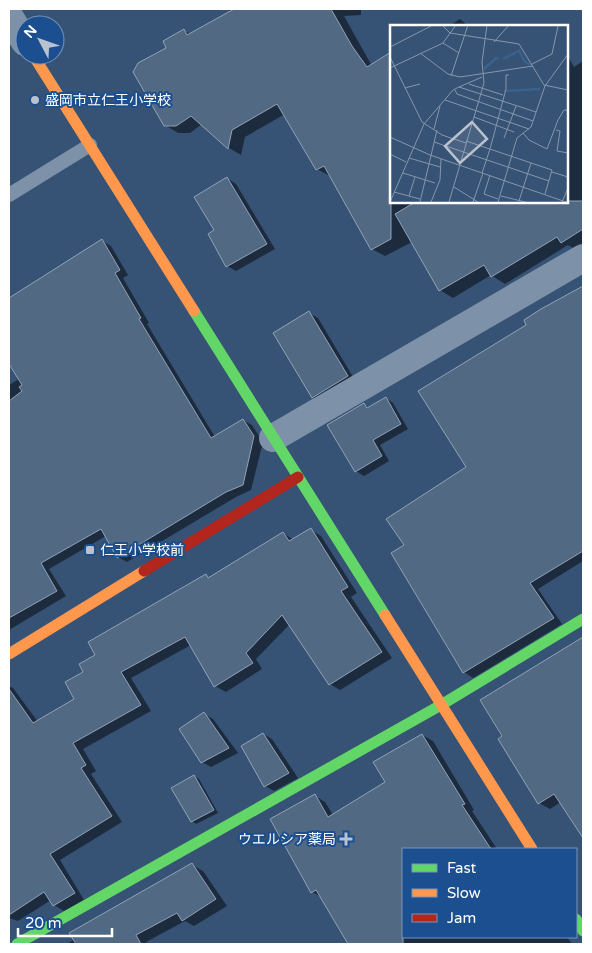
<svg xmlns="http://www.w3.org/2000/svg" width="592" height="953" viewBox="0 0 592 953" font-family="'Varela Round','Noto Sans JP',sans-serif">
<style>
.shadow{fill:#0007}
.building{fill:#526984;stroke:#92a2b6}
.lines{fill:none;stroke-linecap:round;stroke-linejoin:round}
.lane{stroke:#7d92a8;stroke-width:14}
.street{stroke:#7d92a8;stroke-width:28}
.fast{stroke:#63d668;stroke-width:11}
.slow{stroke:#ff974d;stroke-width:11}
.jam{stroke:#b3261e;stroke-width:11}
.poi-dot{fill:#b9c2ce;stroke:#1b4f8f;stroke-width:2}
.labels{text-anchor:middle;stroke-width:4;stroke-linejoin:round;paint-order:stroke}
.poi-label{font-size:14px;fill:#fff;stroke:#1b4f8f;text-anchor:start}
.inset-river{fill:none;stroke:#3b618d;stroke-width:2.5}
.inset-road{fill:none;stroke:#8697ac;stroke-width:1}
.view{fill:#b9c2ce;fill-opacity:0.15;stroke:#b9c2ce;stroke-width:2.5}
.inset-edge{fill:none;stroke:#fff;stroke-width:2.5}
</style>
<rect width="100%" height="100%" fill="#365274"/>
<path class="shadow" d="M236,9H361V15L344,16L372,66L391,201H566V53L574,67L583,61V244L575,249L568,245L505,284L491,275L453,298L440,290L412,242L385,256L372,249L330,176L317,169L285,114L245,137L241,155L229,148L202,124L190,133H178L165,125L167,48L184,31L191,34Z
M460,19L468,26H449Z
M227,178L236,184L275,249L236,271L227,266L216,231Z
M102,241L111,246L128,275L123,278L149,323L147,324L215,437L243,420L252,425L263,442L251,490L236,497L127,562L118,557L106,536L49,569L66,596L9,630V506L20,499L9,479V463L11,461L9,457V385L19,379L9,361V308Z
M583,286V561L538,589L562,624L473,678L464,672L393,553L406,546L468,467L528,325L542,311Z
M309,313L318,318L356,382L322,402L312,397Z
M386,398L393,403L408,429L380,445L389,461L364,476L356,471L364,405L369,408Z
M311,530L321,536L357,593L351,597L392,658L340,690L330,684L290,624L256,659L262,669L226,692L215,686L191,645L131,678L151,711L83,749L96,771L91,774L122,822L60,860L84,900L64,911L54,905L51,900L18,921L9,918V844L28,831L9,796V686L13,688L38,722L76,699L85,672L97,655L206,576L210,578L283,533L294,540Z
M583,637V829L576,825L561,802L550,809L539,803L481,700Z
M204,714L213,719L238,753L211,767L202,762Z
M263,734L272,739L298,778L274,791L265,786Z
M422,735L433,741L474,810L472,811L497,849H403V937H567L572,944H350L323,898L312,892L315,796L325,802L333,815L387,783Z
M194,776L199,779L218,813L196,824L192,821Z
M192,865L203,871L227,906L194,926L185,921L146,942L148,944H67Z"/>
<path class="building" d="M234,9H331L352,46L367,67L391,52V239L371,250L324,166L316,170L277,104L232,130L228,149L191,116L176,126H164L133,72L138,63L166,48L163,41L184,29L187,35Z
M227,177L267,244L226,267L208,234L214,230L194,197Z
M417,201H583V229L561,243L557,237L491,277L484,265L439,291L395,214Z
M102,239L120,270L115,273L141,318L139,319L211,438L243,419L254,436L243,485L226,492L117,558L101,529L41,563L57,591L9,618V401L22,391L19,387L22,385L9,364V298Z
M583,286V551L530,583L554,618L463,673L391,553L404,545L386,519L466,467L418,391L526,325L524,320L541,309Z
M309,311L348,376L312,398L273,333Z
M386,397L401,424L373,440L382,456L355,472L327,425L364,403L367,408Z
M311,528L348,587L341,591L382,652L329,685L282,615L246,653L253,663L214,687L185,637L121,672L141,705L73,743L86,765L81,768L112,816L50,854L75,893L53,906L44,892L9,915V689L33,723L74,699L65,682L83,672L79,664L95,655L88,642L206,574L208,578L283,532L289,541Z
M583,637V838L554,794L538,804L498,739L502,736L480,700Z
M204,712L229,748L201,763L179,729Z
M263,733L289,773L264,787L241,746Z
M422,734L465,804L462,805L491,849H403V944H348L316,890L311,893L270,819L315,794L328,817L385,782L373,762Z
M194,775L214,810L191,822L171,788Z
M192,863L216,899L182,921L177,913L136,935L141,944H76L69,933Z"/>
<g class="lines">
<path class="lane" d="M9,195L90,145"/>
<path class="street" d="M9,16L25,42
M273,438L583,258"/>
<path class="fast" d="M194,311L385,615
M576,919L583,931
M17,944L441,705L583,619"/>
<path class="slow" d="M33,55L194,311
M385,615L532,849
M9,654L144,571"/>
<path class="jam" d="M144,571L298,477"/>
</g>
<g class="poi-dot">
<circle cx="35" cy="100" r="5"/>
<rect x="85" y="545" width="10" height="10" rx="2.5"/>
<path d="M343.5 831.5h5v5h5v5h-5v5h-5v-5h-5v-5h5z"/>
</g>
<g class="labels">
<g class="poi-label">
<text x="45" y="105">盛岡市立仁王小学校</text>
<text x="100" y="555">仁王小学校前</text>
<text x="336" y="844" text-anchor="end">ウエルシア薬局</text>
</g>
</g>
<g transform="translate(390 25)">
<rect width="178" height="178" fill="#365274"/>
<path class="inset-river" d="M113,34L129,26L135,37L141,40M94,44L106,33L109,34M114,66L150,64"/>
<path class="inset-road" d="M52,0L60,8L129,19L154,60L178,65M104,17L119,0M53,18L69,28M0,22L43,0M30,28L58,49L70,52L143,41M0,32L32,97L52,110L76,118M142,39L162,29L168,1M0,43L53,18L66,0M61,51L78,0M79,59L113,70M69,62L146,87M69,62L92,52M15,63L30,59M65,65L67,69L143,96M55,75L139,104M84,92L124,107M44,104L50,81M166,105L170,106L167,126L178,128M133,108L139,115L157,124L168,95L174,85H178M0,112L40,130L176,177M114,113L126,81M76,116L162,145L155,169M44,117L159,156M100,124L116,64V50H119M0,129L16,137M19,133L50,142M162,147L178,152M13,148L45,158M92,148L100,124M100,150L94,169L108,174M64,162L88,177M4,167L30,174M19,171L25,152M111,171L135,177M129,176L141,138M0,177L34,99L63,65L69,62M30,177L47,105M41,177L50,155L51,134M59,177L94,58L92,37L97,0M83,177L93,148M108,177L127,113L141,102L155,61L178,29M172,177L178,163"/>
<path class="view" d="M82,97L97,114L70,138L55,121Z"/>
<rect width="178" height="178" class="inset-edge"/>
</g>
<rect width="592" height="953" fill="none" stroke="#ffffff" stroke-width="20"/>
<rect x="402" y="848" width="175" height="90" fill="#1b4f8f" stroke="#7695bc"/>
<rect x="412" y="864" width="25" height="8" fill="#63d668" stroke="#7695bc"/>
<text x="447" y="873" font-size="15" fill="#ffffff">Fast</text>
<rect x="412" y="889" width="25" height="8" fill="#ff974d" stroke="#7695bc"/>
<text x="447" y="898" font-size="15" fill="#ffffff">Slow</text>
<rect x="412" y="914" width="25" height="8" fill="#b3261e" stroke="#7695bc"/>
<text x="447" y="923" font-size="15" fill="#ffffff">Jam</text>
<g transform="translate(40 40) rotate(311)"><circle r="24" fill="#1b4f8f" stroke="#7695bc"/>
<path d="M0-4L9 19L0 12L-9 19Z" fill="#b9c2ce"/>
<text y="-8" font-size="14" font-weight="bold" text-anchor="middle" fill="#ffffff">N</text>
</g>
<path d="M18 928v8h94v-8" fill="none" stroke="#ffffff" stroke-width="2.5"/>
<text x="25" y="928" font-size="15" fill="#ffffff" stroke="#1b4f8f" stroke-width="4" paint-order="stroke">20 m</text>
</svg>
